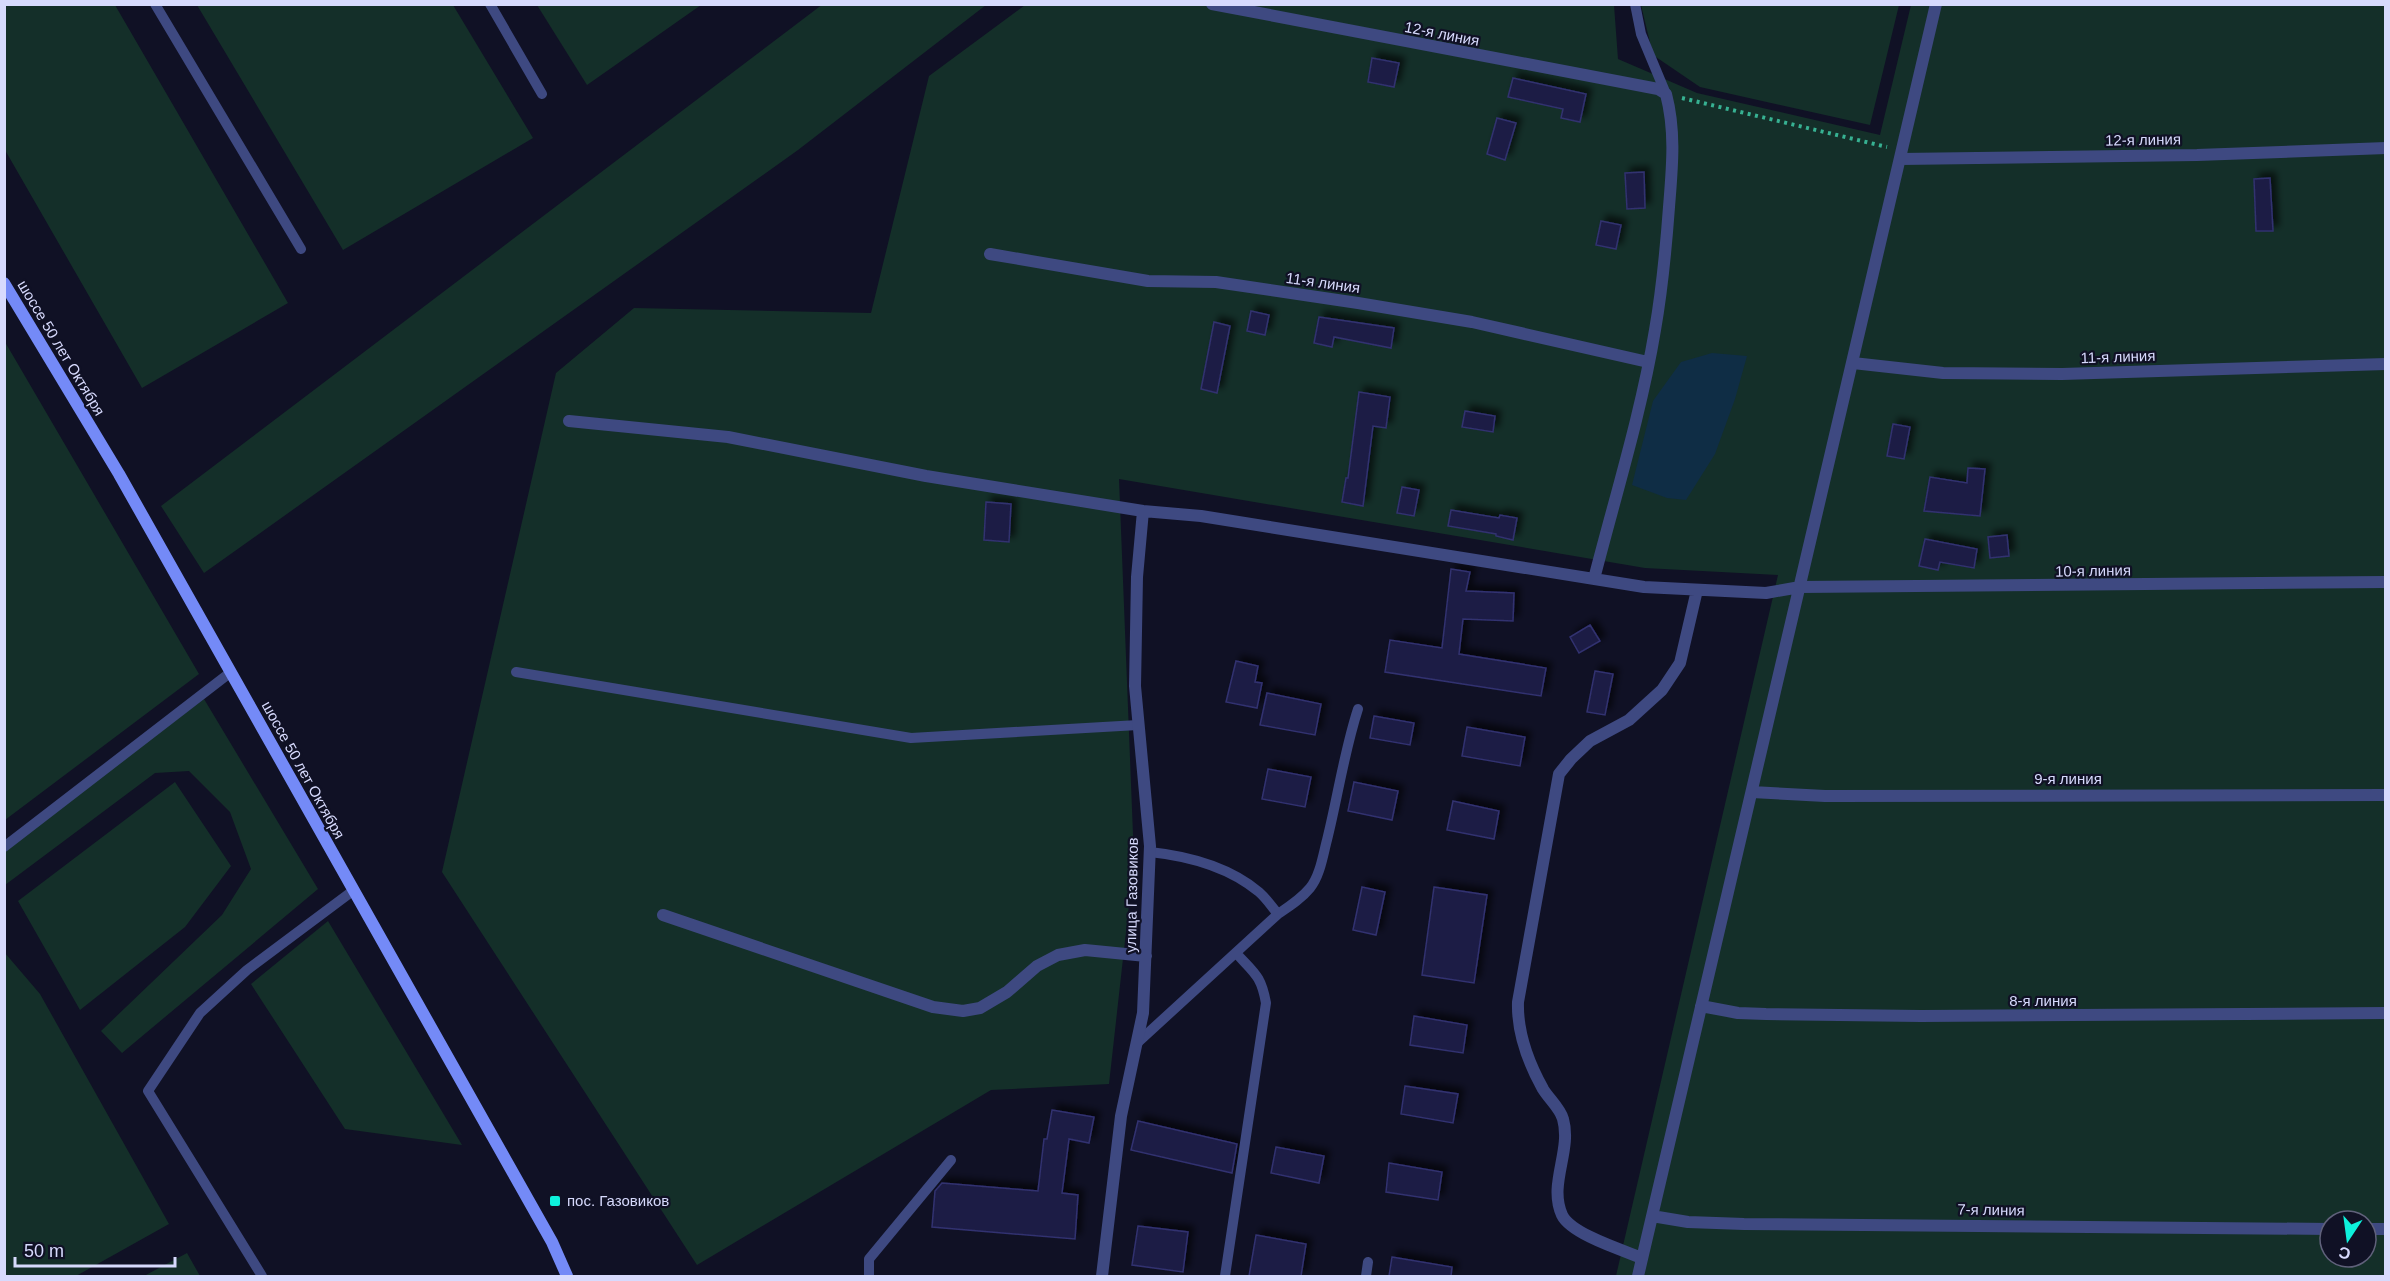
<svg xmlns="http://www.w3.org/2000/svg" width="2390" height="1281" viewBox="0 0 2390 1281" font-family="Helvetica,sans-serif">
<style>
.green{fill:#142f29;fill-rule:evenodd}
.water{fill:#0f2d45}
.building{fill:#1e1e45;stroke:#313170;stroke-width:1.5;filter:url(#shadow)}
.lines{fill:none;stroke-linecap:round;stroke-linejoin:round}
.path{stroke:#37b192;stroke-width:4;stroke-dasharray:3 4.5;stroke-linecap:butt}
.lane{stroke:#3e4981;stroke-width:10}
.street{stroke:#3e4981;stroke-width:12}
.secondary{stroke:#748af7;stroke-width:12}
.poi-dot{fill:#0ef1dc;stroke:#101125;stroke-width:2}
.labels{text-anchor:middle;stroke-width:4.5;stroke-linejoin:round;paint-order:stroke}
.street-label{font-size:15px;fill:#d7dafd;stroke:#101125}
.poi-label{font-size:15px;fill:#d7dafd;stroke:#101125;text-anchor:start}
</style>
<defs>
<filter id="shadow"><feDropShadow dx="5.5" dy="-5.5" stdDeviation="3" flood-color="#0009"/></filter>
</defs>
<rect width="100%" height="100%" fill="#101125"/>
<path class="green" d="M823,4L986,5L798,150L204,573L161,506Z
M4,5H115L288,303L142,388L5,150Z
M197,5H453L533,138L343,250Z
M537,5H701L587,85Z
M1025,5H1614L1618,59L1697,93L1880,135L1911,5H2385V1276H1616L1778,575L1645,568L1119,479L1134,860L1109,1084L991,1090L697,1265L442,872L556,373L634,308L871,313L929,76ZM2330,1221H2366V1257H2330Z
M1641,5H1899L1870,125L1700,87L1653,55Z
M5,342L199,674L5,820H4Z
M204,699L318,889L122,1053L101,1031L222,915L251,869L230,812L189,771L155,773L5,885V848Z
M175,782L231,866L185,927L80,1010L18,901Z
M328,921L462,1145L345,1129L251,984Z
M5,953L40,994L169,1224L76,1276H5Z
M187,1253L200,1276H144Z"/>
<path class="water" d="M1712,353L1747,356L1735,399L1715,454L1686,500L1667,498L1632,485L1653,401L1681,362Z"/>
<path class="building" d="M1372,58L1399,63L1394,87L1368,82Z
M1513,78L1586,94L1580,122L1561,118L1563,109L1508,97Z
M1497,118L1516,123L1505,160L1487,154Z
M1644,172L1645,208L1627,209L1625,173Z
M2270,178L2273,231H2256L2254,179Z
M1601,221L1621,225L1616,249L1596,245Z
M1251,311L1269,315L1265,335L1247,331Z
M1319,317L1394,328L1391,348L1334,337L1332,347L1314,343Z
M1214,322L1230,326L1217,393L1201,389Z
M1359,392L1390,397L1386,428L1373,426L1363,506L1342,502L1346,478H1348Z
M1465,411L1495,416L1493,432L1462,427Z
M1893,424L1910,427L1904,459L1887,456Z
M1968,468L1985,469L1980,516L1924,511L1930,477L1967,483Z
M1402,487L1419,490L1414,516L1397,513Z
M986,502L1011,504L1009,542L984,540Z
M1451,510L1499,518L1500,515L1517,518L1513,540L1496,536V534L1448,526Z
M2007,535L2009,556L1990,558L1988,537Z
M1925,539L1977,549L1974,568L1940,562L1938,570L1919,566Z
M1451,569L1470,572L1466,591L1514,593L1513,621L1463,619L1459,654L1546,668L1541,696L1385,672L1390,640L1442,648Z
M1590,625L1600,641L1579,653L1570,637Z
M1236,661L1258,666L1255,682L1262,683L1257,708L1226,702Z
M1595,671L1613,674L1605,715L1587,712Z
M1267,693L1321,704L1315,735L1260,725Z
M1374,716L1414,723L1410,745L1370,738Z
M1467,727L1525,737L1520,766L1462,756Z
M1268,769L1311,777L1305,807L1262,799Z
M1354,782L1398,791L1392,820L1348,811Z
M1453,801L1499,811L1494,839L1447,830Z
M1362,887L1385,892L1376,935L1353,930Z
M1434,887L1487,895L1474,983L1422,975Z
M1414,1016L1467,1025L1463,1053L1410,1045Z
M1405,1086L1458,1094L1453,1123L1401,1114Z
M1052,1110L1094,1117L1089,1143L1069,1139L1062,1193L1078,1195L1075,1239L932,1227L935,1191L942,1183L1038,1191L1044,1139H1047Z
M1138,1121L1237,1144L1232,1173L1131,1150Z
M1276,1147L1324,1156L1319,1183L1271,1173Z
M1389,1163L1442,1172L1438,1200L1386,1192Z
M1138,1226L1188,1232L1183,1272L1132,1265Z
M1256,1235L1306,1244L1301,1276H1249Z
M1392,1257L1452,1267L1451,1276H1389Z"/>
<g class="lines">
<path class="path" d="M1682,98L1887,147"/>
<path class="lane" d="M155,4L301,249
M490,4L542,94
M1635,4L1641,34L1666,94
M516,672L911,738L1138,725
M4,847L231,672
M1150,852C1188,856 1229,867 1259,892C1266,898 1272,907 1278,914
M1136,1044L1278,914C1290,906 1301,899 1310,888C1320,876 1323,855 1327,840C1338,796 1344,752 1358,709
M262,1276L148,1091L200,1013L247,970L354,890
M869,1276V1259L951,1160
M1225,1276L1266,1003C1261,975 1254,973 1236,953
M1366,1276L1368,1262"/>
<path class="street" d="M1212,4L1658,89L1666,94C1676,132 1672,169 1669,207C1666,248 1662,290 1655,330C1641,414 1615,497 1594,579
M1901,159L2197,155L2386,148
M990,254L1148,281L1216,282L1358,303L1472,322L1648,362
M1853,363L1943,373L2062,374L2386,364
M569,421L728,437L926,476L1143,511L1201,516L1644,587L1766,593L1800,587L2386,582
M1752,792L1825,796L2386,795
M663,915L933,1007L963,1011L980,1008L1007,992L1037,966L1058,955L1085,950L1146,956
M1701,1006L1738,1013L1766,1014L1921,1016L2386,1013
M1652,1216L1688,1222L1744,1224L2330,1229
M2366,1229H2386
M1642,1258C1622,1250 1571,1234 1562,1215C1548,1184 1572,1151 1563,1119C1560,1108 1549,1099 1543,1089C1528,1062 1517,1033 1518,1002L1559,774L1571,759L1590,741L1629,720L1662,690L1680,663L1697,590
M1102,1276L1121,1116L1143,1013L1150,846L1135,686L1137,577L1143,511
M1638,1276L1936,4"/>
<path class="secondary" d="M4,283L119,474L552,1242L567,1276"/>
</g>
<rect class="poi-dot" x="549" y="1195" width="12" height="12" rx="3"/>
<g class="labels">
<g class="street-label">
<text transform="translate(1442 34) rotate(11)" y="5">12-я линия</text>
<text transform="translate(2143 140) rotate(-1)" y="5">12-я линия</text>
<text transform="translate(1323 283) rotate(8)" y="5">11-я линия</text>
<text transform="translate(61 348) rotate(59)" y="5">шоссе 50 лет Октября</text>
<text transform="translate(2118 357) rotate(-2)" y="5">11-я линия</text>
<text transform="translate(2093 571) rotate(-1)" y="5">10-я линия</text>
<text transform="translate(303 770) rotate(61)" y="5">шоссе 50 лет Октября</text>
<text x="2068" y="784">9-я линия</text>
<text transform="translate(1132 895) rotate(-89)" y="5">улица Газовиков</text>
<text x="2043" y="1006">8-я линия</text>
<text transform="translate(1991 1210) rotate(1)" y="5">7-я линия</text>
</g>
<g class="poi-label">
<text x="567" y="1206">пос. Газовиков</text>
</g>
</g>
<rect width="2390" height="1281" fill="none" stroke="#d7dafd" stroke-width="12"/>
<g transform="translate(2348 1239) rotate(193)"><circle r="28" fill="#101125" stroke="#60617b" stroke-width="1.5"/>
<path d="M0-4.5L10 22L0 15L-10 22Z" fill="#0ef1dc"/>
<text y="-9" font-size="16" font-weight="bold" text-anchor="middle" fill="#d7dafd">С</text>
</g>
<path d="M15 1257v9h160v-9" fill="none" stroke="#d7dafd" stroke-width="3"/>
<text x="24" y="1257" font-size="18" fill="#d7dafd" stroke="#101125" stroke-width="4.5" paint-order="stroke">50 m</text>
</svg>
